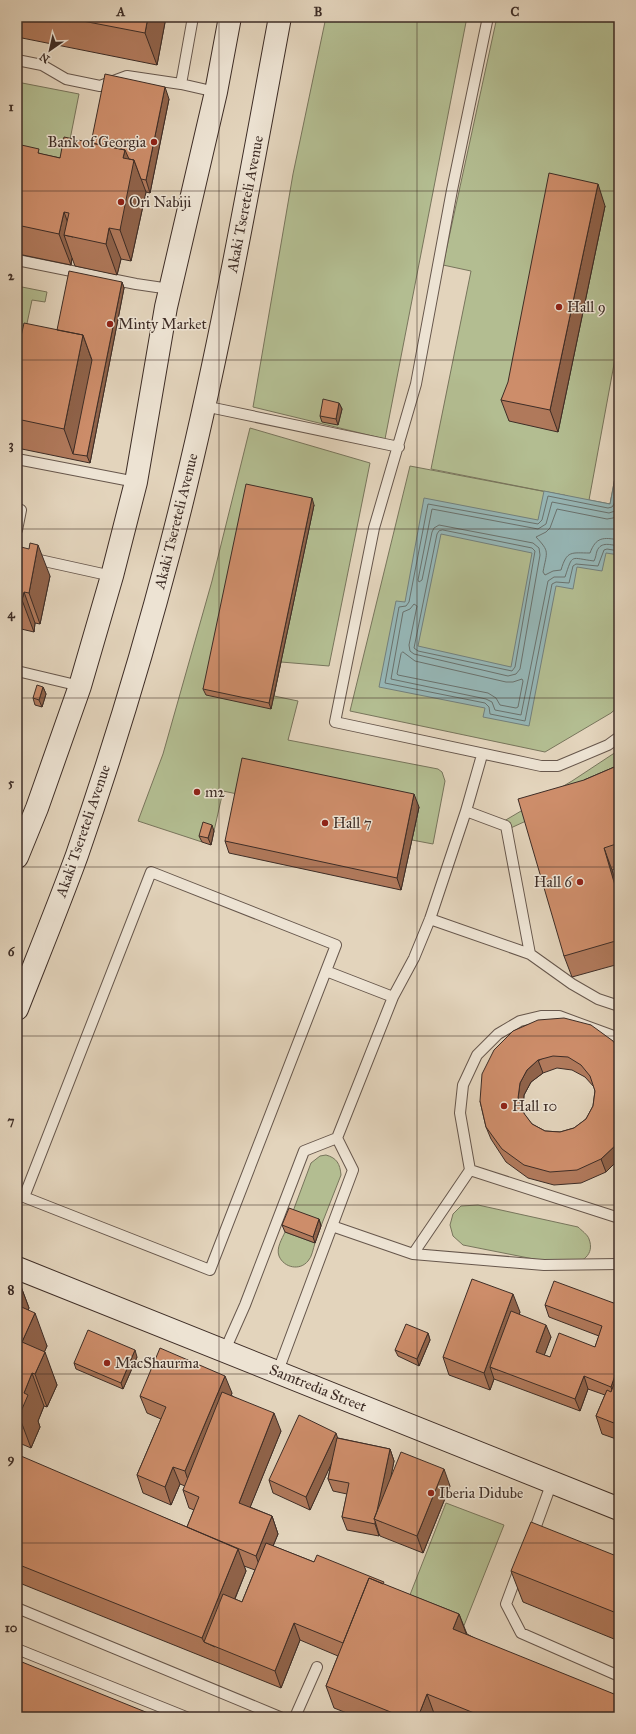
<svg xmlns="http://www.w3.org/2000/svg" width="636" height="1734" viewBox="0 0 636 1734" font-family="'IM FELL Great Primer',serif">
<style>
.green{fill:#b3bd91;stroke:#78755c}
.water{fill:#96b7b7;stroke:#73807d;fill-rule:evenodd}
.lines{fill:none;stroke-linecap:round;stroke-linejoin:round}
.shore{stroke:#6a726e;stroke-width:1}
.lane-casing{stroke:#67574c;stroke-width:12}
.secondary-casing{stroke:#3e2d26;stroke-width:24}
.lane{stroke:#ede3d3;stroke-width:10}
.secondary{stroke:#ede3d3;stroke-width:22}
.wall{fill:#b0795b;stroke:#3e2d26;fill-rule:evenodd}
.shaded-wall{fill:#90634a;stroke:#3e2d26}
.building{fill:#cd8d6a;stroke:#3e2d26;fill-rule:evenodd}
.grid{fill:none;stroke:#3e2d26;stroke-width:1;stroke-opacity:0.55}
.poi-dot{fill:#8f2418;stroke:#ede3d3;stroke-width:1.5}
.labels{text-anchor:middle;stroke-width:3;stroke-linejoin:round;paint-order:stroke}
.poi-label{font-size:15px;fill:#3e2d26;stroke:#ede3d3;text-anchor:start}
.street-label{font-size:15px;fill:#3e2d26;stroke:#ede3d3}
.neatline{fill:none;stroke:#3e2d26;stroke-width:1.5}
.grid-label{font-size:13px;text-anchor:middle;font-weight:bold;fill:#3e2d26}
</style>
<rect width="100%" height="100%" fill="#e3d4bc"/>
<filter id="stains"><feTurbulence type="fractalNoise" baseFrequency=".005" numOctaves="4"/><feColorMatrix values="0 0 0 0 .2 0 0 0 0 .09 0 0 0 0 .02 0 0 0 .5 -.17"/></filter>
<radialGradient id="worn" r=".72"><stop offset=".6" stop-color="#630" stop-opacity="0"/><stop offset="1" stop-color="#630" stop-opacity=".3"/></radialGradient>
<path class="green" d="M326,17H467L385,439L253,407L293,174Z
M497,17H619V337L589,500L610,504L619,457V706L611,713L545,752L350,711L410,466L568,496L431,469L471,271L443,265Z
M17,82L79,94L63,175L17,165Z
M17,286L47,292L45,302L32,300L23,342L17,341Z
M250,428L370,463L329,666L281,662L274,696L298,701L288,740L438,769L442,772L445,781L433,844L412,840L419,807L242,795L223,791L214,831L205,829L202,842L138,821L163,754L212,581Z
M619,750V791L526,821L502,832L499,824L572,781Z
M326,1155C337,1158 340,1164 341,1175L321,1226L292,1214L311,1163L320,1156Z
M478,1205L578,1227C581,1230 588,1235 589,1239C595,1255 582,1262 569,1266L463,1245L453,1236L450,1225L453,1214L461,1206Z
M285,1232L315,1243C313,1249 312,1257 308,1261C300,1271 284,1268 279,1256C276,1248 282,1239 285,1232Z
M446,1503L504,1525L463,1628L406,1605Z"/>
<path class="water" d="M619,457V555L606,553L602,571L577,567L573,589L556,586L529,726L483,717L485,708L379,687L396,601L405,602L424,498L538,520L544,491L610,504ZM441,534L532,553L511,667L418,646Z"/>
<g class="lines">
<path class="shore" d="M619,478L614,504L612,507L608,508L548,496L542,520L538,524L428,504L409,602L406,606L399,607L385,683L485,703L489,707L490,714L525,721L552,584L556,582L569,583L573,566L576,564L598,566L604,550L607,549L619,551
M619,505L615,511L609,513L552,502L546,524L538,529L432,509L418,580L419,582L422,580L432,532L434,528L439,525L533,543L539,548L540,555L520,669L516,674L508,676L414,654L410,651L409,645L417,606L414,604L410,609L403,612L391,679L486,699L492,702L495,710L521,715L548,581L554,577H565C573,553 570,558 594,561C596,557 596,554 597,551C601,541 611,545 619,546
M619,515L613,518L607,519L557,509L550,528L546,532L536,537C550,552 547,551 543,572L545,575L553,571L561,570C567,550 571,553 590,553C596,537 603,537 619,540
M443,530L532,548L535,551L515,667L512,671L418,651L414,648L437,534L439,531Z
M403,652L415,661L506,682H513L522,679L523,681L518,707L516,708L500,705L496,698L488,693L398,675L397,674L401,654Z"/>
<defs>
<path id="lane" d="M488,17L452,190L416,384L374,528L335,722L541,766H558L608,745L619,737
M17,60L42,65L66,79L100,86L127,76L181,84L216,92
M181,84L193,17
M17,260L136,284L170,289
M204,406L399,447
M17,459L136,482
M17,530L21,510
M17,555L112,576
M17,671L80,686
M466,811L506,826L530,954
M151,872L336,945L210,1270L24,1197Z
M430,919L530,954L572,984L598,999L619,1006
M326,971L393,997
M337,1138L393,997L414,958L430,919L466,811L482,755
M470,1170L460,1113L463,1085L477,1055L498,1034L520,1021L541,1016H559L619,1038
M332,1226L413,1254L470,1170L619,1218
M413,1254L544,1265L619,1264
M225,1350L245,1305L304,1151L337,1138L353,1170L278,1371
M532,1537L552,1482
M519,1569L506,1604L521,1633L619,1676
M17,1608L280,1717
M17,1649L186,1717
M295,1717L317,1667"/>
<path id="secondary" d="M17,857L37,808L80,686L112,576L136,482L166,307L216,92L230,17
M17,1009C37,958 58,907 77,855C112,754 143,652 170,549C216,373 247,195 280,17
M17,1268L619,1509"/>
</defs>
<use href="#lane" class="lane-casing"/>
<use href="#secondary" class="secondary-casing"/>
<use href="#lane" class="lane"/>
<use href="#secondary" class="secondary"/>
</g>
<path class="wall" d="M17,17H166L157,65L17,37Z
M169,99L150,193L146,192L131,261L121,259L117,275L75,266L72,258L71,265L18,254L17,251V144L41,154L60,158L91,143Z
M605,206L558,432L509,421L501,400Z
M122,282L124,288L90,463L17,448V340L20,341L57,330Z
M339,403L342,409L338,425L322,422L320,416Z
M314,505L271,709L206,695L203,689Z
M17,546L50,576L40,624L35,623L34,632L17,628Z
M43,687L46,694L42,707L35,705L33,698Z
M619,765V867L612,870L619,894V964L572,977L564,956L584,780Z
M419,807L401,890L229,853L225,841Z
M214,831L211,845L202,842L199,836Z
M591,1025L606,1172L581,1183L554,1185L528,1178L506,1162L491,1139L486,1127L480,1101ZM557,1068L572,1070L585,1077L594,1087L595,1091L593,1106L586,1119L574,1128L560,1132L545,1131L532,1124L524,1114L523,1110L524,1095L531,1082L543,1073Z
M319,1219L321,1226L315,1243L285,1232L282,1225Z
M17,1276L29,1308L28,1310L47,1346L44,1352L57,1385L47,1407L44,1406L38,1421L40,1427L31,1448L17,1442Z
M545,1305H619V1440L602,1434L596,1416L605,1395L588,1389L580,1411L494,1379L490,1390L449,1375L443,1357L520,1312L519,1314L551,1337L544,1355L550,1357L595,1347L599,1336L549,1317Z
M428,1333L430,1340L419,1366L398,1356L395,1350Z
M137,1357L123,1389L76,1369L74,1363Z
M232,1393L231,1395L281,1431L250,1507L272,1516L278,1534L273,1546L314,1562L385,1585L459,1614L467,1634L619,1717H438L435,1716V1717H357L334,1708L326,1686L338,1656L300,1640L281,1688L17,1582V1458L187,1527L194,1510L189,1508L183,1490L185,1486L180,1484L171,1505L143,1493L137,1475L161,1419L147,1413L140,1396ZM244,1566L255,1570L242,1602L235,1599L246,1571Z
M338,1438L390,1449L394,1461L391,1475L450,1486L423,1553L380,1536L379,1534V1536L347,1530L342,1517L347,1494L333,1491L328,1479L331,1464L310,1510L273,1493L269,1480Z
M619,1557V1641L523,1602L511,1571Z"/>
<path class="shaded-wall" d="M148,17H166L157,65L145,33Z
M165,87L169,99L150,193L146,180Z
M125,150L134,160L146,192L131,261L120,230L123,158Z
M598,184L605,206L558,432L550,410Z
M64,212L73,237L64,235L72,258L71,265L59,234Z
M109,228L121,259L117,275L106,244Z
M122,282L124,288L90,463L87,456Z
M83,335L94,366L73,454L64,429Z
M339,403L342,409L338,425L336,419Z
M312,498L314,505L271,709L269,703Z
M38,545L50,576L40,624L29,593Z
M24,592L35,623L34,632L22,600Z
M43,687L46,694L42,707L39,700Z
M414,794L419,807L401,890L397,878Z
M212,825L214,831L211,845L208,838Z
M604,848L612,870L619,894V899Z
M538,1060L543,1073L531,1082L524,1095L523,1110L527,1124L518,1098L520,1083L527,1070Z
M619,1142V1159L606,1172L601,1159Z
M319,1219L321,1226L315,1243L313,1237Z
M17,1276L29,1308L18,1333L17,1330Z
M513,1294L520,1312L498,1370L490,1367L494,1379L490,1390L484,1373Z
M35,1313L47,1346L35,1374L22,1342Z
M546,1325L551,1337L541,1364L536,1352Z
M428,1333L430,1340L419,1366L417,1359Z
M135,1350L137,1357L123,1389L121,1383Z
M45,1352L57,1385L47,1407L35,1374Z
M619,1364V1388L615,1399L611,1387Z
M32,1373L44,1406L38,1421L40,1427L31,1448L19,1416L24,1393Z
M225,1376L232,1393L191,1489L185,1471Z
M584,1376L588,1389L580,1411L575,1399Z
M274,1413L281,1431L245,1520L239,1503Z
M336,1433L340,1445L310,1510L306,1497Z
M390,1449L394,1461L382,1522L375,1519Z
M173,1467L180,1484L171,1505L165,1487Z
M444,1469L450,1486L423,1553L417,1536Z
M272,1516L278,1534L262,1573L256,1556Z
M375,1521L379,1534V1536L375,1524Z
M238,1549L246,1571L215,1647L204,1642L202,1638Z
M459,1614L467,1636L453,1629Z
M294,1623L300,1640L281,1688L275,1671Z
M427,1694L435,1716V1717H418Z"/>
<path class="building" d="M62,17H148L145,33Z
M105,74L165,87L146,180L141,179L134,160L129,159L125,150L91,143Z
M64,137L125,150L123,158L134,160L120,230L109,228L106,244L64,235L69,213L64,212L59,234L17,225V144L39,149L38,153L60,158Z
M549,173L598,184L550,410L501,400L508,382Z
M69,271L122,282L87,456L73,454L92,360L83,335L57,330Z
M24,323L83,335L64,429L17,419V340L20,341Z
M323,399L339,403L336,419L320,416Z
M246,484L312,498L269,703L203,689Z
M30,543L38,545L29,593L24,592L22,600L17,599V546L29,549Z
M37,685L43,687L39,700L33,698Z
M242,758L414,794L397,878L225,841Z
M619,765V843L604,848L619,899V940L564,956L518,799L584,780Z
M203,822L212,825L208,838L199,836Z
M564,1018L591,1025L613,1041L619,1050V1142L601,1159L577,1170L550,1172L524,1165L502,1149L486,1127L480,1101L482,1074L494,1050L513,1031L538,1020ZM553,1056L568,1057L581,1065L590,1076L595,1091L593,1106L586,1119L574,1128L560,1132L545,1131L532,1124L523,1112L518,1098L520,1083L527,1070L538,1060Z
M289,1208L319,1219L313,1237L282,1225Z
M472,1279L513,1294L484,1373L443,1357Z
M554,1281L619,1305V1364L611,1387L584,1376L575,1399L490,1367L511,1311L546,1325L536,1352L550,1357L559,1333L595,1347L602,1326L545,1305Z
M17,1305L35,1313L22,1342L45,1352L35,1374L32,1373L24,1393L28,1395L19,1416L17,1415Z
M406,1324L428,1333L417,1359L395,1350Z
M88,1330L135,1350L121,1383L74,1363Z
M160,1348L225,1376L185,1471L173,1467L165,1487L137,1475L166,1407L140,1396Z
M614,1384L619,1386V1425L596,1416L607,1390L611,1392Z
M222,1392L274,1413L239,1503L272,1516L256,1556L187,1527L199,1497L183,1490Z
M299,1415L336,1433L306,1497L269,1480Z
M337,1438L390,1449L377,1511L374,1519L375,1521V1524L342,1517L349,1483L328,1479Z
M401,1452L444,1469L417,1536L374,1519Z
M21,1456L238,1549L202,1638L17,1564V1465Z
M17,1458L19,1459L17,1465Z
M531,1522L619,1557V1614L511,1571Z
M266,1543L314,1562L317,1555L384,1582L383,1584L369,1578L343,1643L294,1623L275,1671L204,1642L223,1594L242,1602Z
M369,1578L459,1614L453,1629L619,1696V1717H484L427,1694L418,1717H403L326,1686Z
M17,1660L158,1717H17Z"/>
<path class="grid" d="M219,17V1717M417,17V1717M17,191H619M17,360H619M17,529H619M17,698H619M17,867H619M17,1036H619M17,1205H619M17,1374H619M17,1543H619"/>
<g class="poi-dot">
<circle cx="154" cy="142" r="4"/>
<circle cx="121" cy="202" r="4"/>
<circle cx="559" cy="307" r="4"/>
<circle cx="110" cy="324" r="4"/>
<circle cx="197" cy="792" r="4"/>
<circle cx="325" cy="823" r="4"/>
<circle cx="580" cy="882" r="4"/>
<circle cx="504" cy="1106" r="4"/>
<circle cx="107" cy="1363" r="4"/>
<circle cx="431" cy="1493" r="4"/>
</g>
<g class="labels">
<g class="poi-label">
<text x="146" y="147" text-anchor="end">Bank of Georgia</text>
<text x="129" y="207">Ori Nabiji</text>
<text x="567" y="312">Hall 9</text>
<text x="118" y="329">Minty Market</text>
<text x="205" y="797">m2</text>
<text x="333" y="828">Hall 7</text>
<text x="572" y="887" text-anchor="end">Hall 6</text>
<text x="512" y="1111">Hall 10</text>
<text x="115" y="1368">MacShaurma</text>
<text x="439" y="1498">Iberia Didube</text>
</g>
<g class="street-label">
<text transform="translate(245 204) rotate(-79)" y="5">Akaki Tsereteli Avenue</text>
<text transform="translate(176 521) rotate(-76)" y="5">Akaki Tsereteli Avenue</text>
<text transform="translate(83 831) rotate(-71)" y="5">Akaki Tsereteli Avenue</text>
<text transform="translate(318 1388) rotate(22)" y="5">Samtredia Street</text>
</g>
</g>
<rect width="636" height="1734" fill="none" stroke="#e3d4bc" stroke-width="44"/>
<g transform="translate(50 50) rotate(214)" stroke="#ede3d3" stroke-width="3" paint-order="stroke">
<path d="M0-3L7 15L0 10L-7 15Z" fill="#3e2d26"/>
<text y="-6" font-size="11" font-weight="bold" text-anchor="middle" fill="#3e2d26">N</text>
</g>
<rect x="22" y="22" width="592" height="1690" class="neatline"/>
<g class="grid-label">
<text x="121" y="16">A</text>
<text x="318" y="16">B</text>
<text x="515" y="16">C</text>
<text x="11" y="111">1</text>
<text x="11" y="280">2</text>
<text x="11" y="449">3</text>
<text x="11" y="618">4</text>
<text x="11" y="787">5</text>
<text x="11" y="956">6</text>
<text x="11" y="1125">7</text>
<text x="11" y="1294">8</text>
<text x="11" y="1463">9</text>
<text x="11" y="1632">10</text>
</g>
<rect width="100%" height="100%" filter="url(#stains)"/>
<rect width="100%" height="100%" fill="url(#worn)"/>
</svg>
